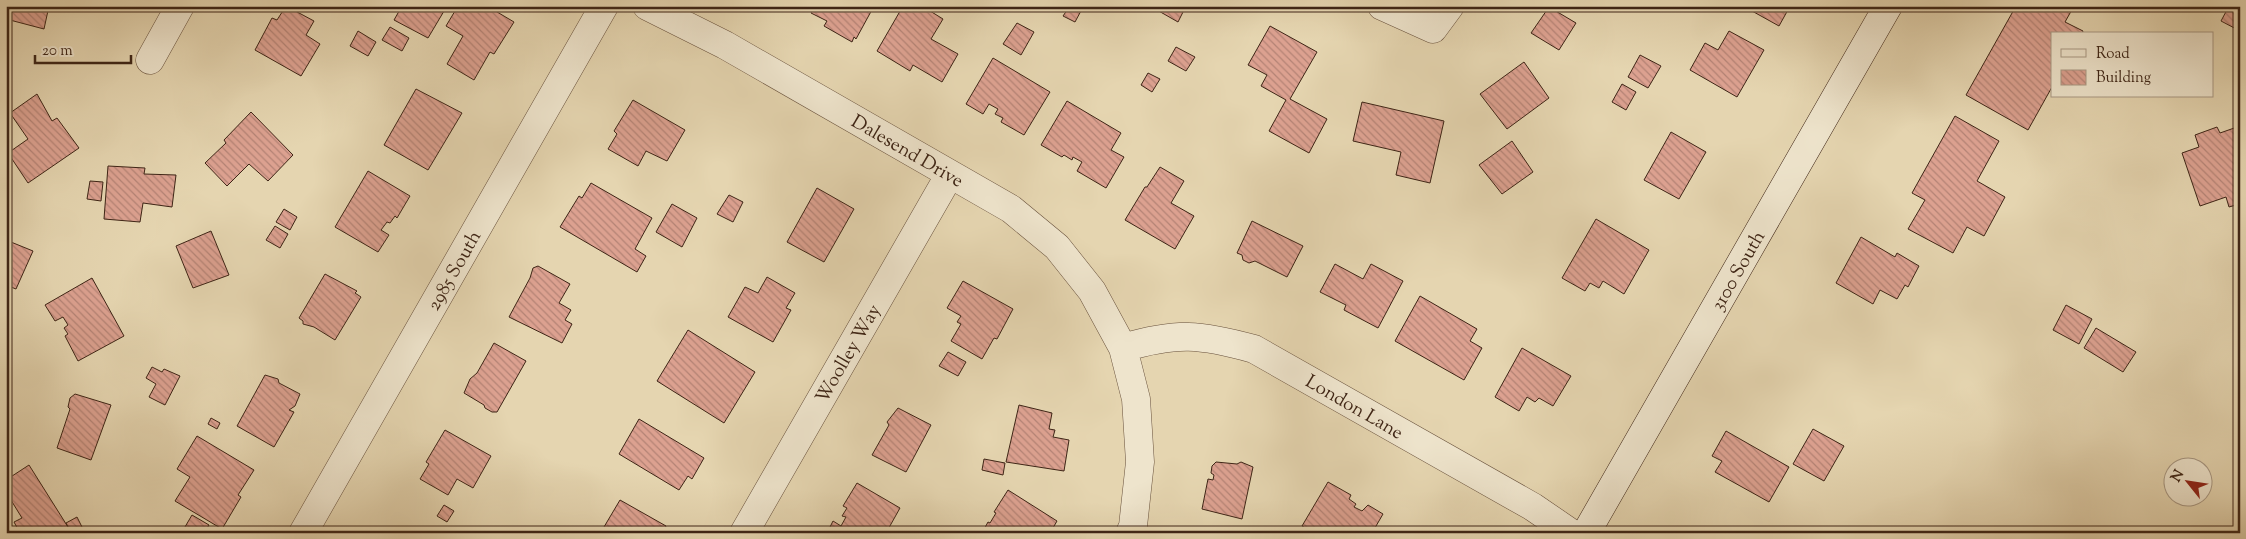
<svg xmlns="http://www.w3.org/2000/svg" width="2246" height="539" viewBox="0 0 2246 539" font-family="'Sorts Mill Goudy',serif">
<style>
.building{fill:url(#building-back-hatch);stroke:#3e2516}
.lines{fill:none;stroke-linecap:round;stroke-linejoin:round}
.street-casing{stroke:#68513c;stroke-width:29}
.secondary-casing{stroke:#3e2516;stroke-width:29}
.street{stroke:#eee4cc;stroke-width:28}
.secondary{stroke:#eee4cc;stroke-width:28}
.labels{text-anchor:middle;stroke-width:4.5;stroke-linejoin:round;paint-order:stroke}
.street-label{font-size:19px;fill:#3e2516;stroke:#eee4cc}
</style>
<defs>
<pattern id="building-back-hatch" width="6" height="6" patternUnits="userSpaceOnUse" patternTransform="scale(1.25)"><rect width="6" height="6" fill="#dca190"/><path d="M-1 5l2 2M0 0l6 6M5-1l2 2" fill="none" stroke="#b48375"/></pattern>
</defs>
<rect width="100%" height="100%" fill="#e5d5b0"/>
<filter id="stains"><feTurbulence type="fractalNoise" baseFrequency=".004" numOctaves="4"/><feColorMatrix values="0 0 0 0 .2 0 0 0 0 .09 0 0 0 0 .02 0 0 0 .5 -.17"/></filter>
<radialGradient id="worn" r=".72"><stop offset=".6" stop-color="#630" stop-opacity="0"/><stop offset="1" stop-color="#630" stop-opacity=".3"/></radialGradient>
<path class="building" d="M6,6H49L44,29L6,19Z
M286,6L314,21L306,35L320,44L301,76L255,50L272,18L277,20Z
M402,6H447L428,38L394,20Z
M458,6H487L514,22L494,54L490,52L474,80L447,64L463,36L446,26Z
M815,6H874L856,39L854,37L852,42L824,26L827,21L811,13Z
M903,6H922L943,19L931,39L958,54L942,82L913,65L910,71L877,51Z
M1070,6H1078L1082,9L1075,22L1063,16Z
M1150,6H1186L1178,22Z
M1743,6H1793L1791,10L1789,8L1779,26Z
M2016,6H2074L2065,22L2083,31L2082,34H2052V87L2028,130L1966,95Z
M2229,6H2240V31L2221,21Z
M1549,7L1576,23L1559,50L1531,33Z
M1017,23L1034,32L1021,55L1003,44Z
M1270,26L1317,52L1290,99L1327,119L1309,153L1269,131L1286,100L1261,86L1267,75L1248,65Z
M390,27L409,38L402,51L382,40Z
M358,31L376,42L368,56L350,46Z
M1729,31L1764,50L1737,97L1690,70L1705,43L1718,50Z
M1176,47L1195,57L1186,71L1168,61Z
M1640,55L1661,66L1648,88L1628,77Z
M993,58L1050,92L1024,135L1001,122L1003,118L995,114L998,109L989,104L983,114L966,104Z
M1524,62L1549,98L1507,129L1480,94Z
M1148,73L1160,79L1152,92L1141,85Z
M1622,84L1636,92L1626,110L1612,102Z
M416,89L462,113L428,170L384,145Z
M37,94L52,121L57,118L79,148L28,183L8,153L28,139L10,113Z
M633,100L685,130L667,161L646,151L638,166L608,149L617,134L614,131Z
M1067,101L1121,133L1111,150L1124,157L1106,188L1077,171L1082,162L1073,157L1072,160L1064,155L1062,157L1041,145Z
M1362,102L1444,121L1430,183L1396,175L1401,152L1353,141Z
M251,112L293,155L268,181L249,164L227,186L205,163L226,143L224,140Z
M1955,116L1999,141L1977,181L2005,197L1984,236L1967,227L1953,253L1908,229L1925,200L1912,193Z
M2240,126V216L2236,205L2229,207L2226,197L2200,206L2182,153L2199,147L2195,135L2217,127L2220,133Z
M1671,132L1706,152L1679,199L1644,180Z
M1512,141L1533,172L1502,194L1479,165Z
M108,166L145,168L144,174L176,175L172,207L143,203L140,222L104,219Z
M1160,167L1184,181L1171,203L1194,216L1175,249L1125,220L1145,187H1147Z
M368,171L410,196L397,218L395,216L390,223L387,222L381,230L389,235L378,252L335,227Z
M90,181L103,182L101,201L87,199Z
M591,183L652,218L635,249L646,256L637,272L560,227L579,196L582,198Z
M817,188L854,209L824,262L787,242Z
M729,195L743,202L733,222L717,214Z
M672,204L697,218L682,247L656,232Z
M284,209L297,217L290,230L276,222Z
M1596,219L1649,250L1624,294L1603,281L1599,288L1590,283L1585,291L1562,278Z
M1252,221L1303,246L1287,277L1255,261L1249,263L1243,260L1242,255L1237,253Z
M275,226L288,234L280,248L266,240Z
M211,231L229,275L193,288L176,246Z
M1861,237L1895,257L1897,253L1919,266L1908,287L1905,285L1897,299L1880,290L1873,304L1836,283Z
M6,240L33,251L16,289L6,285Z
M1335,264L1363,279L1371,264L1403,281L1378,328L1344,310L1346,305L1320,292Z
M538,266L570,284L559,303L571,310L565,320L572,324L562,343L509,317L530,278L533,268Z
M325,274L357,291L355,293L361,297L335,340L314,327L303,324V321L299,318Z
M767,277L795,293L786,308L791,310L773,342L728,317L745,287L758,293Z
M92,278L124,336L78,361L65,336L68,334L64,328L68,325L63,317L55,321L45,305Z
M963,281L1013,309L997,339L994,338L982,359L951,341L961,324L957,322L961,316L947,308Z
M1420,296L1477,329L1470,341L1482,348L1464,380L1395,341Z
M2066,305L2092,319L2079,344L2053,330Z
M2096,328L2136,352L2123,372L2084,348Z
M688,330L755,372L724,423L657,381Z
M494,343L526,361L497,412H492L485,408L484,405L464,393L470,379L477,373Z
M1522,348L1571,376L1553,406L1539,398L1535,402L1527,397L1519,411L1495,397Z
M948,352L966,362L958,376L939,366Z
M152,367L162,372L164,369L180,376L165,405L149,397L156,384L146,378Z
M265,375L278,379L279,383L300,394L295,406L289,410L294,412L274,447L237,426Z
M75,394L111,405L91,460L57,448L70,409L68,407L70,398Z
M1019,405L1052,413L1049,429L1055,430L1053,437L1069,440L1064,471L1006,462Z
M898,408L931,425L906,472L872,455L889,425L887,422Z
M211,418L220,423L217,429L208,424Z
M639,419L704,458L692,479L688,476L679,490L619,454Z
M1813,429L1844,446L1824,481L1793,464Z
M445,430L491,456L473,488L457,479L448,495L420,479L429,464L426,462Z
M1726,431L1789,467L1769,502L1715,472L1722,461L1712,456Z
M197,436L254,470L238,495L241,497L222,529L175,501L190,477L177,469Z
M984,459L1005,463L1003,475L982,470Z
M1216,462L1237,464L1241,462L1253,467L1242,519L1202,509L1208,479L1213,480L1214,475L1211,473L1212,466Z
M29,465L68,527L64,529V533H20L14,522L22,518L6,492V480Z
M1328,482L1351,495L1349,499L1356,504L1354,507L1362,511L1368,505L1383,514L1372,533H1314L1302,526Z
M857,483L900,508L886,533H827L833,521L841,526L846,517L842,516L847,508L843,506Z
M1008,490L1057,521L1050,533H982L988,522L990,523L996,513L994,512Z
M620,500L666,526L663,533L601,532Z
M444,505L454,511L447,522L437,516Z
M192,515L209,525L204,533L182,532Z
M77,517L85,533H71L66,523Z"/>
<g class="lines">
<defs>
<path id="street" d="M647,6L725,45L1011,209L1057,247L1092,291L1123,348L1136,399L1140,462L1133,526L1130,533
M1382,6L1433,29L1450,6
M150,60L180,6
M1123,348C1177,332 1200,334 1254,349L1533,507L1571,533
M303,533L604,6
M744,533L950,174"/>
<path id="secondary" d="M1586,533L1888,6"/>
</defs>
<use href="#street" class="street-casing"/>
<use href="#secondary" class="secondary-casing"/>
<use href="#street" class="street"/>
<use href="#secondary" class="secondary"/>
</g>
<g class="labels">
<g class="street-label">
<text transform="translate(908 150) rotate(30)" y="7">Dalesend Drive</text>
<text transform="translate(453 270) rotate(-60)" y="7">2985 South</text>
<text transform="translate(1737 270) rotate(-60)" y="7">3100 South</text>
<text transform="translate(847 353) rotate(-60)" y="7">Woolley Way</text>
<text transform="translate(1355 406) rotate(30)" y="7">London Lane</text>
</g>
</g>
<rect width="2246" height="539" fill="none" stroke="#e5d5b0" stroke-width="25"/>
<rect x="8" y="8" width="2231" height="524" fill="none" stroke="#3e2516" stroke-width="2.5"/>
<rect x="12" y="12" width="2221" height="514" fill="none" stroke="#3e2516"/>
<rect x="2051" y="32" width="162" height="65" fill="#eee4cc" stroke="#a89883"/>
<rect x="2061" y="49" width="25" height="8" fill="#eee4cc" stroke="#a89883"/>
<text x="2096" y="58" font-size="15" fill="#3e2516">Road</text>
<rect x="2061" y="70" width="25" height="15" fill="url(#building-back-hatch)" stroke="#a89883"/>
<text x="2096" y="82" font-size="15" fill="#3e2516">Building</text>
<g transform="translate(2188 482) rotate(300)"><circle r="24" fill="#eee4cc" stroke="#a89883"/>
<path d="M0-4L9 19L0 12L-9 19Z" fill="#8f2418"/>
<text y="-8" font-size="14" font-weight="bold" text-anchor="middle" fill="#3e2516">N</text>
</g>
<path d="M35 55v8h96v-8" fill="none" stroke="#3e2516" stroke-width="2.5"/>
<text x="42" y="55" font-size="15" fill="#3e2516" stroke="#eee4cc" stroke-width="4" paint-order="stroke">20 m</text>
<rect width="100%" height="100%" filter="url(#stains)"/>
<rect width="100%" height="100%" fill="url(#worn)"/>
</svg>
